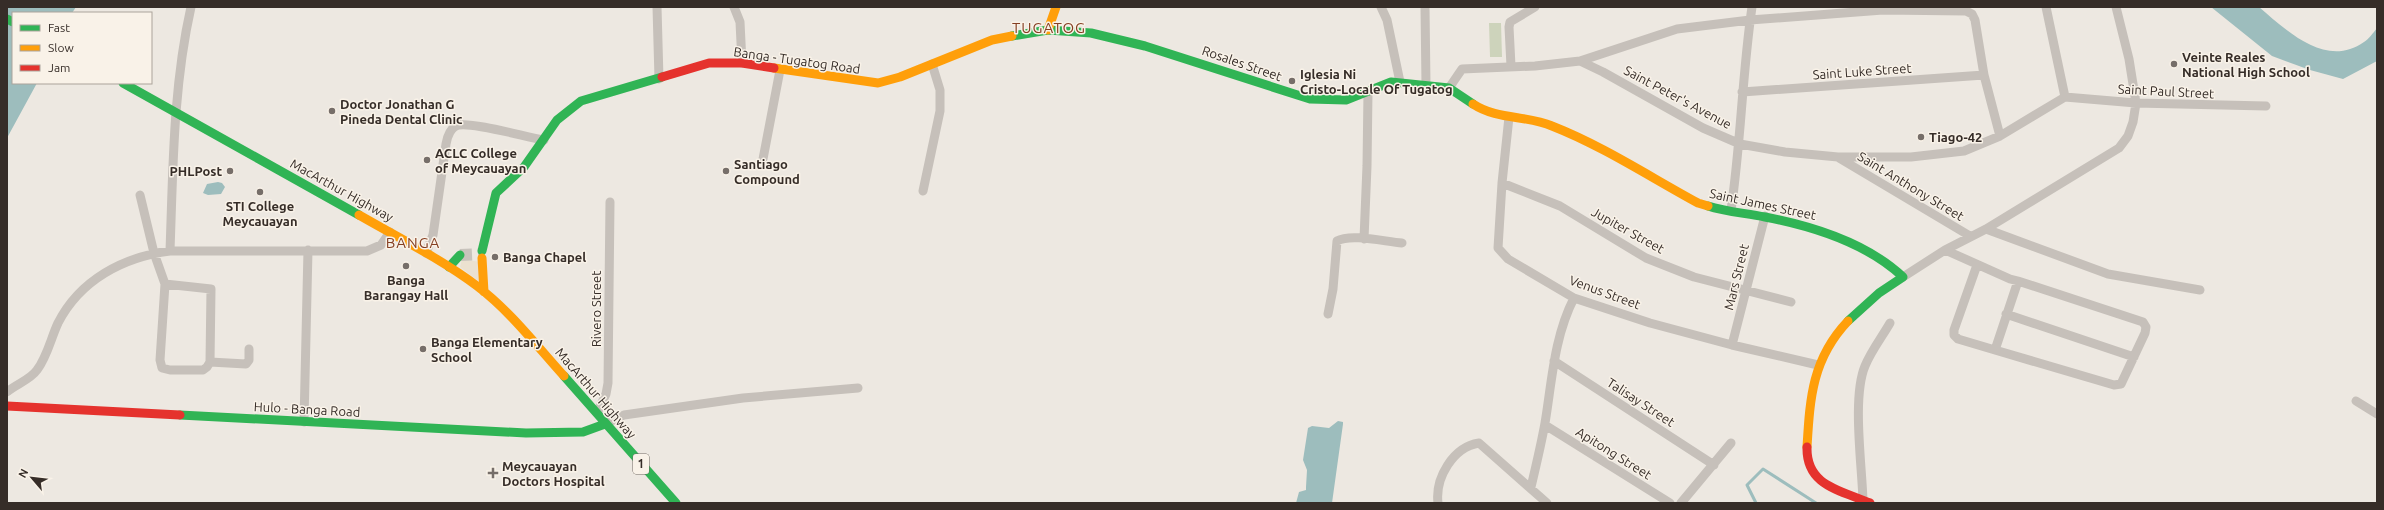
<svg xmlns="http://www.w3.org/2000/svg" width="2384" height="510" viewBox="0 0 2384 510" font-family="Ubuntu,sans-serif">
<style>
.green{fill:#cdd3bb}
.plaza{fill:#ebe1d0}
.water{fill:#9dbdbd}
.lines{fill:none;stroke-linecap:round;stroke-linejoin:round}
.stream{stroke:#9dbdbd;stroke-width:3}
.secondary-tunnel{stroke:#c8c3bc;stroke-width:12;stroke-dasharray:12 6;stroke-linecap:butt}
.street{stroke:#c6c0ba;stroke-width:9}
.fast{stroke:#30b455;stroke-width:9}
.slow{stroke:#ff9f0a;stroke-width:9}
.jam{stroke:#e5322d;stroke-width:9}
.poi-dot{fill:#766e69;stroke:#f9f2e8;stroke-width:1.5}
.labels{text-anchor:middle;stroke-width:3;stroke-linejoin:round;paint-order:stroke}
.shield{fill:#f9f2e8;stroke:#706862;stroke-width:1}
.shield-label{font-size:12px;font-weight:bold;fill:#362d28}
.poi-label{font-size:13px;font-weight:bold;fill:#362d28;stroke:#f9f2e8;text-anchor:start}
.street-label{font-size:13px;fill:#362d28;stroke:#f9f2e8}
.quarter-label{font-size:15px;letter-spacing:1px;fill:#853f22;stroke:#f9f2e8}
</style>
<rect width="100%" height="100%" fill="#ede8e1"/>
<path class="green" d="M1489,23H1501L1502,57H1490Z"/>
<path class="plaza" d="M462,259L480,262L481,283L460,267Z"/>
<path class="water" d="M7,7H76L72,13H13V83H37L7,138Z
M2211,7H2259C2287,31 2326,69 2364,42C2369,39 2373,33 2377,28V61L2343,79L2310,70L2272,56Z
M218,182L222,183L225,187L221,194L208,195L203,193L207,184Z
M1338,421L1343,422V424L1332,503H1296L1299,492L1306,490V487L1307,470L1303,460L1308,428L1312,426L1329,428Z"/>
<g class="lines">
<path class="stream" d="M1756,503L1747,485L1763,469L1816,503"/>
<path class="secondary-tunnel" d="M460,255L481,254"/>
<path class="street" d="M657,7L659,79
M734,7L740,22L742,63
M1381,7L1387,20L1400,82
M1425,7L1426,85
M2046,7L2065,97
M1580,61L1677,29L1750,20L1883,10L1966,11L1972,14L1975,20L1984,75L2000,136
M1511,66L1509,27L1510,22L1535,7
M1449,88L1462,69L1535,66L1580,61L1603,72L1703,128L1740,144L1785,152L1838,157H1911L1964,151L2000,136L2065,97
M1742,92L1984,75
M2065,97L2136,103L2266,106
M1509,117L1502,183L1498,248L1508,259L1574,298L1650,323L1732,345L1818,365
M1839,158L1970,236
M763,159L780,70
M1502,183L1560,206L1646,258L1694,277L1791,302
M923,191L940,111V90L932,64
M140,195L154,253L165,284L160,360L162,368L170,370H203L207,367L210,362L246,364L249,360V349
M1731,210C1741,143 1742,75 1752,7
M1986,229L2108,274L2200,290
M1364,239L1367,166L1368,92
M1945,250L2010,279L2018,281L2143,322L2146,327L2145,333L2121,384L2114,385L1995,350L2018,281
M170,251C173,169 173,87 191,7
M426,253L433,235L446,144C447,137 451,126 459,125C473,122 526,137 544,140
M1977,265L1954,330V335L1958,339L1995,350
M1903,277L1945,250L1986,229L2119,148L2128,136L2133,122L2136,103L2129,59L2116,7
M165,284L211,289L210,362
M1328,314L1333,289L1337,241C1351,233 1386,242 1402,243
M2006,314L2134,357
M1732,345L1765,216
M1554,361L1714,465
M7,392C16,384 30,380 37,370C47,357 51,338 58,323C80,280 123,257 170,251H367L381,245L390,232
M2356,401L2377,414
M597,413L606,394L608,383L610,202
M304,422L308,250
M605,424L624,415L743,398L858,388
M1545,425L1670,503
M1531,487C1536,466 1541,445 1545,423C1552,381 1554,337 1574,298
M1863,501C1862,465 1852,397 1865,366C1871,351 1882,337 1890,323
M1438,503C1435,478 1453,447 1479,443L1547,503
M1681,503L1731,443"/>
<path class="fast" d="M7,19L13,22
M1012,36L1048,30L1091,33L1145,46L1310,99L1346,100L1391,82L1449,88L1473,104
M123,83L359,215
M1708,206C1726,212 1746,213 1765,217C1812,226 1867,243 1903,277L1879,293L1848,321
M482,251L496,193L524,167L557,120L581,101L662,77
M449,267L460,255
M564,376L676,503
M180,415L526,433L583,432L605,424"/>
<path class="slow" d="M1048,30L1056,7
M774,68L878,83L900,77L992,40L1012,36
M1473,104C1497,120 1526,115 1552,126C1603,146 1650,177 1698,203L1708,206
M359,215C399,238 441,259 477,286C510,311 536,345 564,376
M482,258L484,292
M1807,447C1810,398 1812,359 1848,321"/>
<path class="jam" d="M662,77L709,63H742L774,68
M7,406L180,415
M1807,447C1806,486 1840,490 1870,503"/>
</g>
<g class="poi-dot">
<circle cx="2174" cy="64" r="4"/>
<circle cx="1292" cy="81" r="4"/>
<circle cx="332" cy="111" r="4"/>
<circle cx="1921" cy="137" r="4"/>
<circle cx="427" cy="160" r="4"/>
<circle cx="230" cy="171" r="4"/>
<circle cx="726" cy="171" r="4"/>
<circle cx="260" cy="192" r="4"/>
<circle cx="495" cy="257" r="4"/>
<circle cx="406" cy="266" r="4"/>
<circle cx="423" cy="349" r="4"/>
<path d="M491 467h4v4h4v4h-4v4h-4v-4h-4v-4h4z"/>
</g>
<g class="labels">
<rect class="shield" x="633" y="454" width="16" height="20" rx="3"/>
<g class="shield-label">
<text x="641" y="468">1</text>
</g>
<g class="poi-label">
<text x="2182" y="62">Veinte Reales<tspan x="2182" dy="15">National High School</tspan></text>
<text x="1300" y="79">Iglesia Ni<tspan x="1300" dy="15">Cristo-Locale Of Tugatog</tspan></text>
<text x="340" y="109">Doctor Jonathan G<tspan x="340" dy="15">Pineda Dental Clinic</tspan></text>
<text x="1929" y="142">Tiago-42</text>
<text x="435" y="158">ACLC College<tspan x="435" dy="15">of Meycauayan</tspan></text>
<text x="734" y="169">Santiago<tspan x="734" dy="15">Compound</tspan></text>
<text x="222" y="176" text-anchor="end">PHLPost</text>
<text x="260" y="211" text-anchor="middle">STI College<tspan x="260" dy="15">Meycauayan</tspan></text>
<text x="503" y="262">Banga Chapel</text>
<text x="406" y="285" text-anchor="middle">Banga<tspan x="406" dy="15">Barangay Hall</tspan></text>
<text x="431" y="347">Banga Elementary<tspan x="431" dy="15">School</tspan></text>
<text x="502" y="471">Meycauayan<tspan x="502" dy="15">Doctors Hospital</tspan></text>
</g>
<g class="street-label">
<text transform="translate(797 60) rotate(8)" y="5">Banga - Tugatog Road</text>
<text transform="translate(1242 63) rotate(19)" y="5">Rosales Street</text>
<text transform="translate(1862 71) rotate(-4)" y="5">Saint Luke Street</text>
<text transform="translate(2166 91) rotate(3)" y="5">Saint Paul Street</text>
<text transform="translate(1678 97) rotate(28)" y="5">Saint Peter's Avenue</text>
<text transform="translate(1911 186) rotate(31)" y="5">Saint Anthony Street</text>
<text transform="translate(342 190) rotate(29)" y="5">MacArthur Highway</text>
<text transform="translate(1763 204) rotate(12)" y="5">Saint James Street</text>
<text transform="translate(1628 230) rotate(29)" y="5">Jupiter Street</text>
<text transform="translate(1736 277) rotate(-76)" y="5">Mars Street</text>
<text transform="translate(1605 292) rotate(20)" y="5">Venus Street</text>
<text transform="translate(596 309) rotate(-90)" y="5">Rivero Street</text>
<text transform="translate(596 393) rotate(49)" y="5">MacArthur Highway</text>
<text transform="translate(1641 402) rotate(33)" y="5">Talisay Street</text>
<text transform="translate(307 409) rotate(3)" y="5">Hulo - Banga Road</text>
<text transform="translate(1614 453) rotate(32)" y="5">Apitong Street</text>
</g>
<g class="quarter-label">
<text x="1049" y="33">TUGATOG</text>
<text x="413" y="248">BANGA</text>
</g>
</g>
<rect width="2384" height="510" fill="none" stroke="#362d28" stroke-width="16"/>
<rect x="12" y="12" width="140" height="72" fill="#f9f2e8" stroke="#aba39b"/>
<rect x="20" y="25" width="20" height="6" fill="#30b455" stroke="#aba39b"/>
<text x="48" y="32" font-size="12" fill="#362d28">Fast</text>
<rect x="20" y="45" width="20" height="6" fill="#ff9f0a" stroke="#aba39b"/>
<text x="48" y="52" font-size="12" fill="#362d28">Slow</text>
<rect x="20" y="65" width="20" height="6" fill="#e5322d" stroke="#aba39b"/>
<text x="48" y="72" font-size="12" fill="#362d28">Jam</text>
<g transform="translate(32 478) rotate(298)" stroke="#f9f2e8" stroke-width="3" paint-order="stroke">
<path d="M0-3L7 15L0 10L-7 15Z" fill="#362d28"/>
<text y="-6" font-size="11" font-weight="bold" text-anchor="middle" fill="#362d28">N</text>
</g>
</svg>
